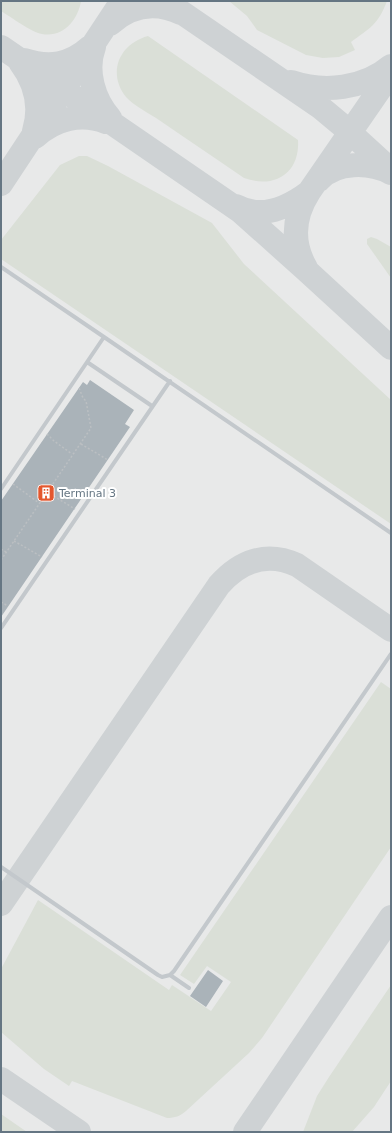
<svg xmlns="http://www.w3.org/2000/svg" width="392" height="1133" viewBox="0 0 392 1133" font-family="'DejaVu Sans',sans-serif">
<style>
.built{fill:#e8e9e9}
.green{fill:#dadfd7}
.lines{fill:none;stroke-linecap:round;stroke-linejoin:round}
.taxiway{stroke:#ced2d4;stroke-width:24}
.building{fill:#aab3b9}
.path{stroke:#bbbfc2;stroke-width:1.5;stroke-dasharray:2 2;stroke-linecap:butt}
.lane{stroke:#c3c8cc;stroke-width:4}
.labels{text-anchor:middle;stroke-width:4;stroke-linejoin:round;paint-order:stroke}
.poi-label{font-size:11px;fill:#657683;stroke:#fff;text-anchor:start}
</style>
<rect width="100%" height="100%" fill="#fafaf8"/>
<path class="built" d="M1,1H391V1132H1Z"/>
<path class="green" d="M1,1H81C78,20 63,38 42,34C31,32 11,17 1,11Z
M229,1H387C378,25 370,28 351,42L355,50L339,57L323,58L306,55L257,30L247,16Z
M148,36L298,140C300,173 275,189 244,178C216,159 187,139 159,120C150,114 133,105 126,97C107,73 119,44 148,36Z
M79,156H87L108,166L212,223L244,264L391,400V524L1,259V240L60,165Z
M371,237L377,239L391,247V278L367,244V239Z
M381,682L391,689V847L262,1038L249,1053L186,1111C180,1116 175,1118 167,1118L72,1081L69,1086L44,1069L1,1032V969L38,900L169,990L172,985L211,1011L231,982L207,966L194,984L180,975Z
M391,985V1081L374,1107L352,1132H303L317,1096L329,1077Z
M1,1114L27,1132H1Z"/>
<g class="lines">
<path class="taxiway" d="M165,1L320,107L344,127L391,170
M110,24C131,5 155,1 181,13
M1,47L240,211L306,270L391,348
M94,47C85,71 94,100 110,118
M24,60C49,68 70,65 90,47
M20,62C35,82 42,105 34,131
M291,82C324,93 364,89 391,66
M35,137C55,119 81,112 106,122
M319,180C336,161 370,162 391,173
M1,184L122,1
M236,206C261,220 289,207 309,192
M306,268C291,242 293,217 309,192L391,73
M1,904L219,585C240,561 266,551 297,565L391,630
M1,1079L79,1132
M245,1132L391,917"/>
</g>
<path class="building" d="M90,380L134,410L125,424L130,427L1,617V501L83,382L87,385Z
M208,970L223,981L206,1007L190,996Z"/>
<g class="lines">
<path class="path" d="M47,434L54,441L72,454
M81,444L108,460
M13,484L39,503
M47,492L75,509
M14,541L42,557
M1,549L6,552
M1,560L91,428L86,401L83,398L79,388
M1,602L8,606"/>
<path class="lane" d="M1,267L104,337L1,489
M104,337L391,533
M87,362L152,406
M1,628L170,381
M1,867L158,975L162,977L170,975L189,988
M170,975L174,971L391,654"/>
</g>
<defs>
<symbol id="building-square" viewBox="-11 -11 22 22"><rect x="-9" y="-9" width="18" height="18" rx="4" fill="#e4572e" stroke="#fff"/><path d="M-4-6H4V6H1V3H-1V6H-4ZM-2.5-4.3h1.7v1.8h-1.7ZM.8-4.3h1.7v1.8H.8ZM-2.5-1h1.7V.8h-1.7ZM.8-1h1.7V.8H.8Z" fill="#fff"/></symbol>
</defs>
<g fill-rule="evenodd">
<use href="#building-square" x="36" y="483" width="20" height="20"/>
</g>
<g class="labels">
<g class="poi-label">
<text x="59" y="497">Terminal 3</text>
</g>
</g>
<rect width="392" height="1133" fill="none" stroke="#657683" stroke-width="4"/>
</svg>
